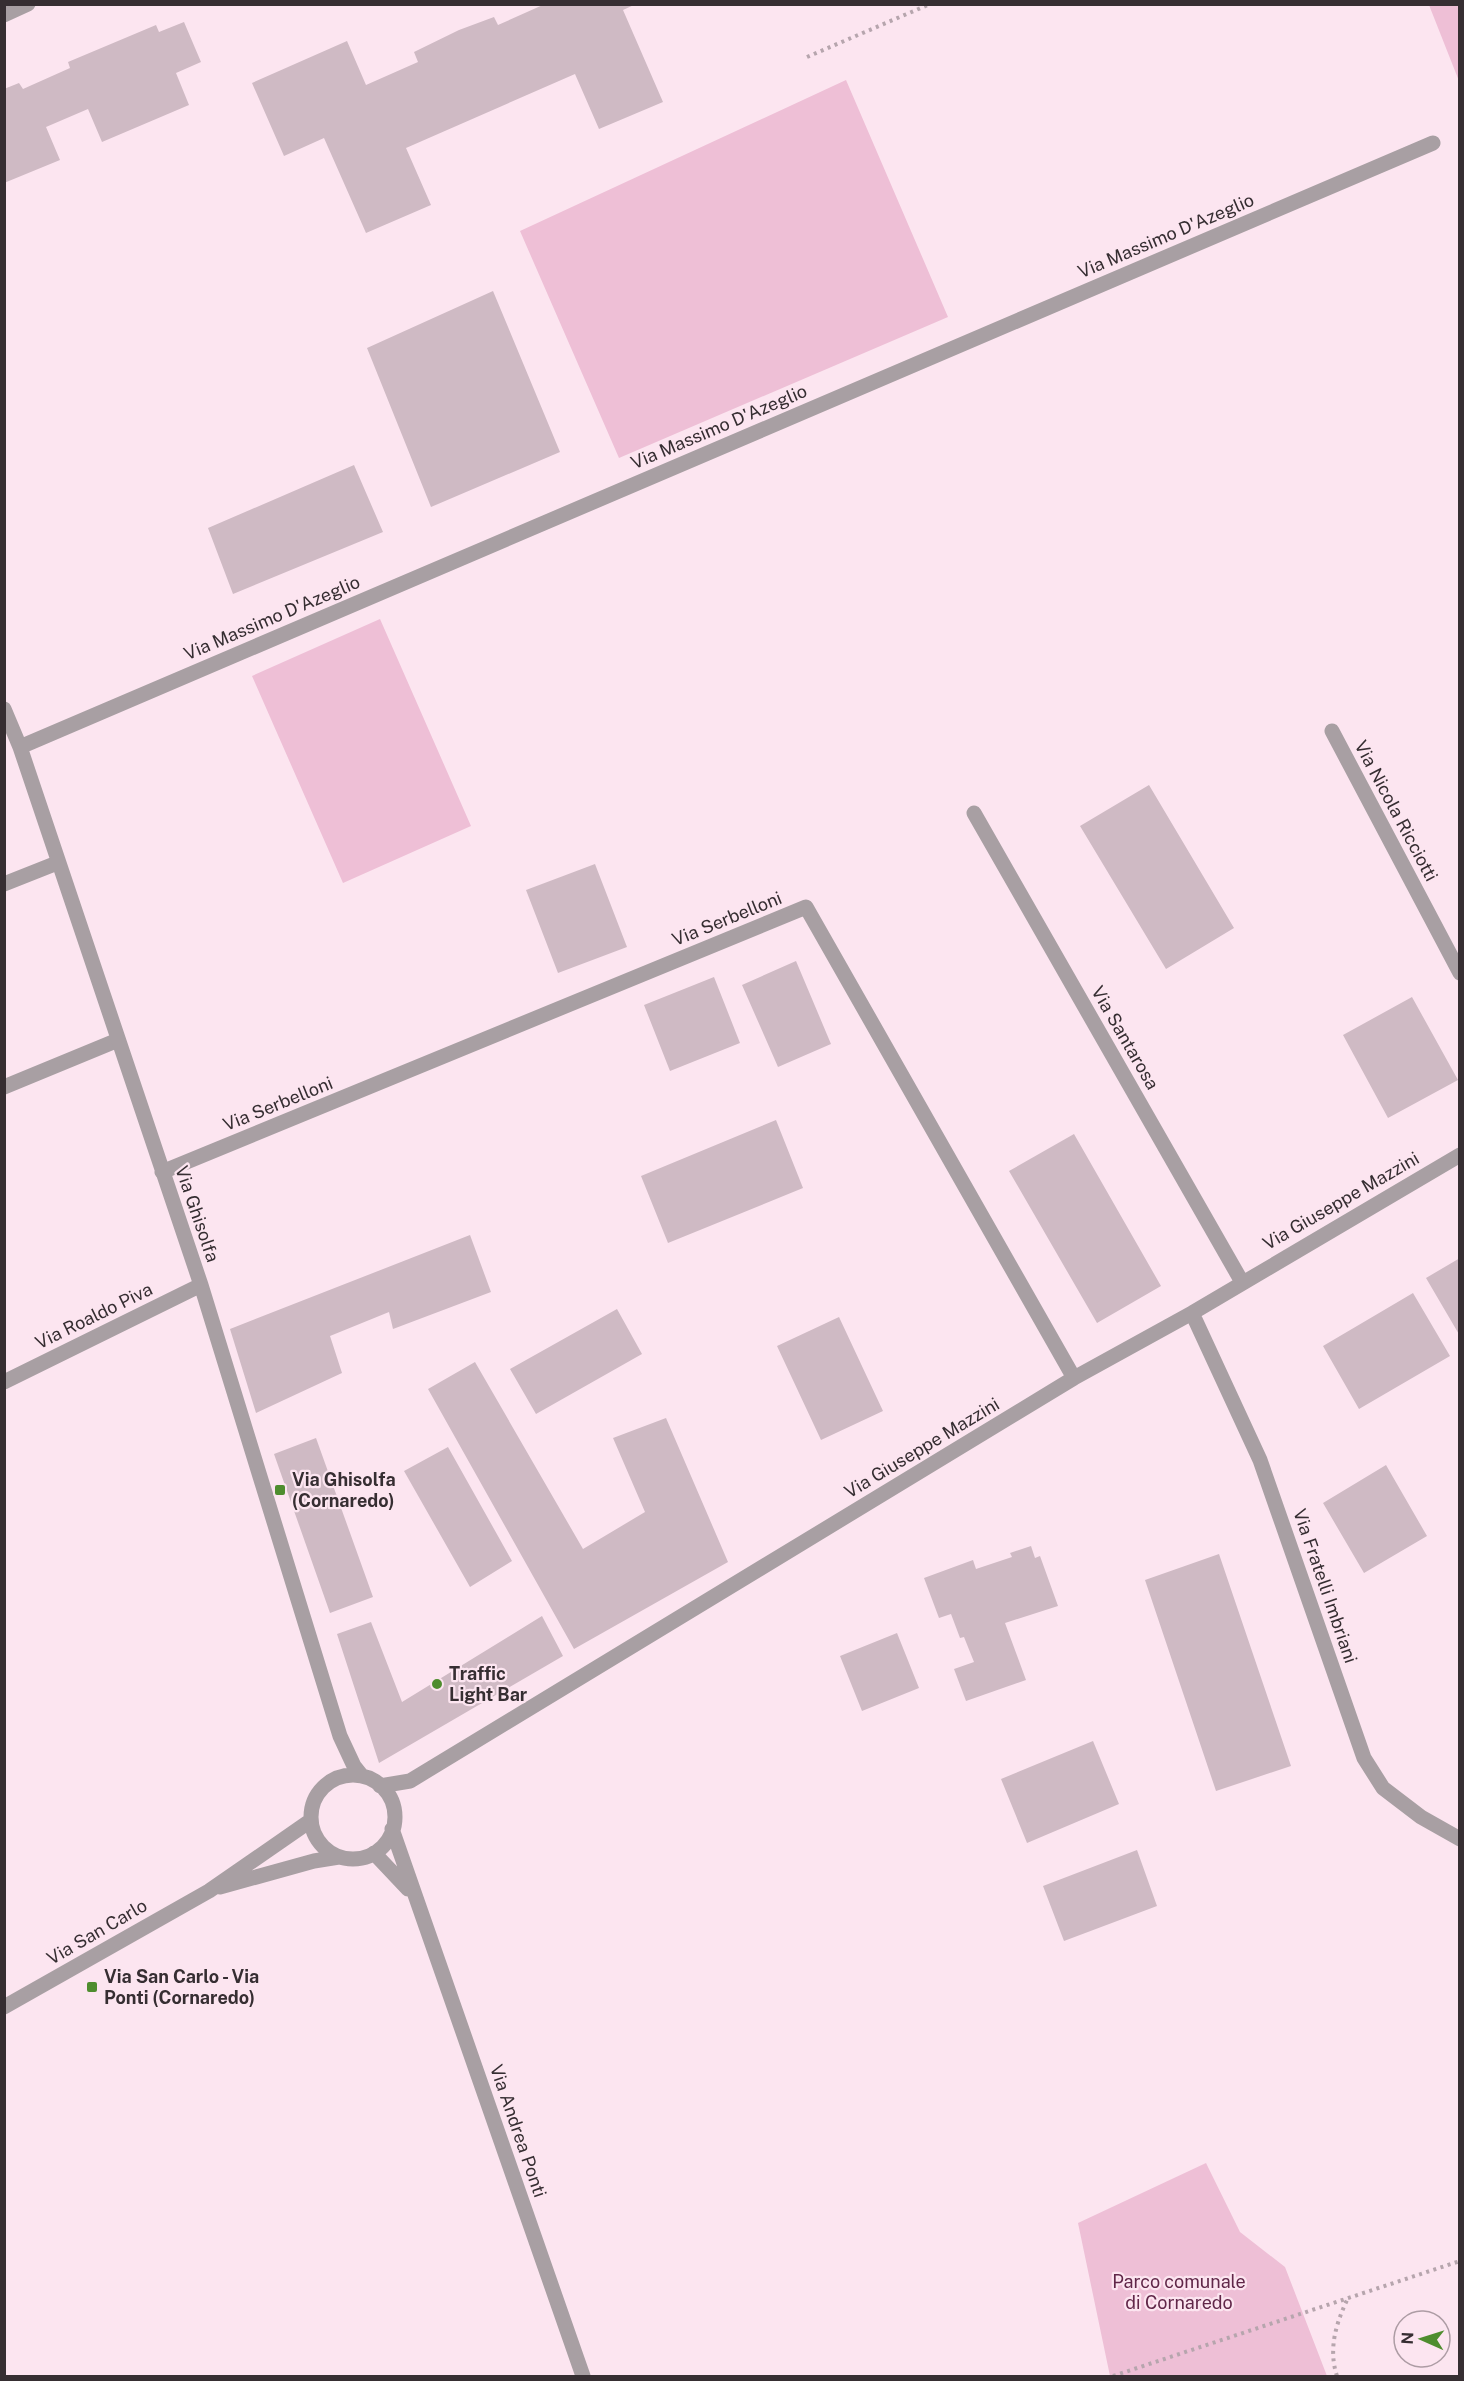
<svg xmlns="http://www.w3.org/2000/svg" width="1464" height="2381" viewBox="0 0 1464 2381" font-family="'Public Sans',sans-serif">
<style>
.green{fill:#eebfd6}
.building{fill:#cfbac4}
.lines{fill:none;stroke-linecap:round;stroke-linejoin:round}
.path{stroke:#b6a5ad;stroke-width:4;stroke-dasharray:3 4.5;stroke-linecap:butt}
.service{stroke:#a89fa3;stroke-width:15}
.minor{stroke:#a89fa3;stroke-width:15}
.poi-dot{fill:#4e8d2e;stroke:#fce5f0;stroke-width:2}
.labels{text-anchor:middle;stroke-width:4.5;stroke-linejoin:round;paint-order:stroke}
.street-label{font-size:18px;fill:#362e32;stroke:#fce5f0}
.poi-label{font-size:18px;font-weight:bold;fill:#362e32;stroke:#fce5f0;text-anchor:start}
.park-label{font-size:18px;fill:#612749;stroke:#fce5f0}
</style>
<rect width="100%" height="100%" fill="#fce5f0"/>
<path class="green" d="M1429,5H1459V81Z
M846,80L948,317L619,458L520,231Z
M380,619L471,826L343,883L252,676Z
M1206,2163L1240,2232L1285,2267L1327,2376H1110L1078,2223Z"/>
<path class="building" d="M545,4H636L623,10L663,102L599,129L575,74L406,148L431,205L366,233L324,138L284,156L252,83L347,41L366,85L418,62L414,52L459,30L494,17L498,25Z
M184,22L201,62L176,73L189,105L102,142L88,109L46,127L60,160L4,183V89L19,83L23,89L70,68L68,62L156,25L159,32Z
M493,291L560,452L431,507L367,348Z
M354,465L383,532L233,594L208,528Z
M1149,785L1234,928L1166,969L1080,826Z
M595,864L627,947L558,973L526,890Z
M796,961L831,1044L778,1067L742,985Z
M714,977L740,1043L670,1071L644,1005Z
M1412,997L1458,1080L1388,1118L1343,1035Z
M776,1120L803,1188L668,1243L641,1176Z
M1074,1134L1161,1286L1097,1323L1009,1171Z
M470,1235L491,1292L393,1329L389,1312L330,1336L342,1373L256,1413L230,1329Z
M1460,1258V1336L1426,1278Z
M1413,1293L1450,1356L1359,1409L1323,1346Z
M617,1309L642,1354L536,1414L510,1369Z
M839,1317L883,1411L821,1440L777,1346Z
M475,1362L583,1549L645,1512L613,1438L666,1418L728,1562L574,1649L428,1389Z
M316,1438L373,1597L330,1613L274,1454Z
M448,1447L512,1561L470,1587L404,1471Z
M1386,1465L1427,1536L1364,1573L1323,1503Z
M1031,1546L1035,1558L1040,1556L1058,1606L1005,1623L1026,1680L966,1701L954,1669L974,1662L964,1637L960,1638L951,1614L939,1618L924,1578L973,1560L976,1569L1012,1557L1010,1553Z
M1219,1554L1291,1766L1216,1791L1145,1580Z
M542,1616L563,1656L379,1763L337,1634L371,1622L402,1702Z
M897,1633L919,1688L862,1711L840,1656Z
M1093,1741L1119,1804L1027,1843L1001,1779Z
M1137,1850L1157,1906L1064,1941L1043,1886Z"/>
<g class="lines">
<path class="path" d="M807,57L930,4
M1113,2376L1460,2261
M1337,2376C1328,2349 1336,2323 1348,2298"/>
<path class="service" d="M4,1087L118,1040"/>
<path class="minor" d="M4,15L28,4
M4,709L20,747L201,1285L340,1736L354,1766L362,1776
M1332,731L1460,973
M20,747L1433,143
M974,813L1242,1282
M4,884L57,863
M162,1172L806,907L1074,1378
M1192,1313L1260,1460L1364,1758L1383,1788L1421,1817L1460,1839
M4,1382L201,1285
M311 1817a42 42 0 1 1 84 0a42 42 0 1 1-84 0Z
M380,1786L410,1781L1074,1378L1192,1313L1460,1155
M392,1829L583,2376
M374,1853L408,1889
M220,1887L314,1861L339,1857
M4,2007L209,1891L310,1821"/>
</g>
<g class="poi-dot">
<rect x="274" y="1484" width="12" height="12" rx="3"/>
<circle cx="437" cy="1684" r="6"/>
<rect x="86" y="1981" width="12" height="12" rx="3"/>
</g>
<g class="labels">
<g class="street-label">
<text transform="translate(1166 236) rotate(-23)" y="6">Via Massimo D'Azeglio</text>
<text transform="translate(719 427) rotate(-23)" y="6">Via Massimo D'Azeglio</text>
<text transform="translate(272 618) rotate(-23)" y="6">Via Massimo D'Azeglio</text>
<text transform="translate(1396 811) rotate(62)" y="6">Via Nicola Ricciotti</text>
<text transform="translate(727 919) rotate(-22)" y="6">Via Serbelloni</text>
<text transform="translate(1125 1038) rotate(60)" y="6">Via Santarosa</text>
<text transform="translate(278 1104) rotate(-22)" y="6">Via Serbelloni</text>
<text transform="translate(1341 1201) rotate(-30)" y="6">Via Giuseppe Mazzini</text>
<text transform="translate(197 1214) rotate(71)" y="6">Via Ghisolfa</text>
<text transform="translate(94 1316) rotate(-26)" y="6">Via Roaldo Piva</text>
<text transform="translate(922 1448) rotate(-31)" y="6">Via Giuseppe Mazzini</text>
<text transform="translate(1325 1586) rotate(71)" y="6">Via Fratelli Imbriani</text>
<text transform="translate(97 1932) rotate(-30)" y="6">Via San Carlo</text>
<text transform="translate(518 2131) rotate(71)" y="6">Via Andrea Ponti</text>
</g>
<g class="poi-label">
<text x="292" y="1486">Via Ghisolfa<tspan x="292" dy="21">(Cornaredo)</tspan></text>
<text x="449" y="1680">Traffic<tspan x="449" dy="21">Light Bar</tspan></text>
<text x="104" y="1983">Via San Carlo - Via<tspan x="104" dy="21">Ponti (Cornaredo)</tspan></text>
</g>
<g class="park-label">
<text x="1179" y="2288">Parco comunale<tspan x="1179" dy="21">di Cornaredo</tspan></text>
</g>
</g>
<rect width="1464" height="2381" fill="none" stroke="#362e32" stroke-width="12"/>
<g transform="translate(1422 2339) rotate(273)"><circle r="28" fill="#fce5f0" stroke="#ad9ca4" stroke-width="1.5"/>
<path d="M0-4.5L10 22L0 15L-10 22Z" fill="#4e8d2e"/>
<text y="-9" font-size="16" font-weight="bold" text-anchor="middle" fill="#362e32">N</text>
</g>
</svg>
